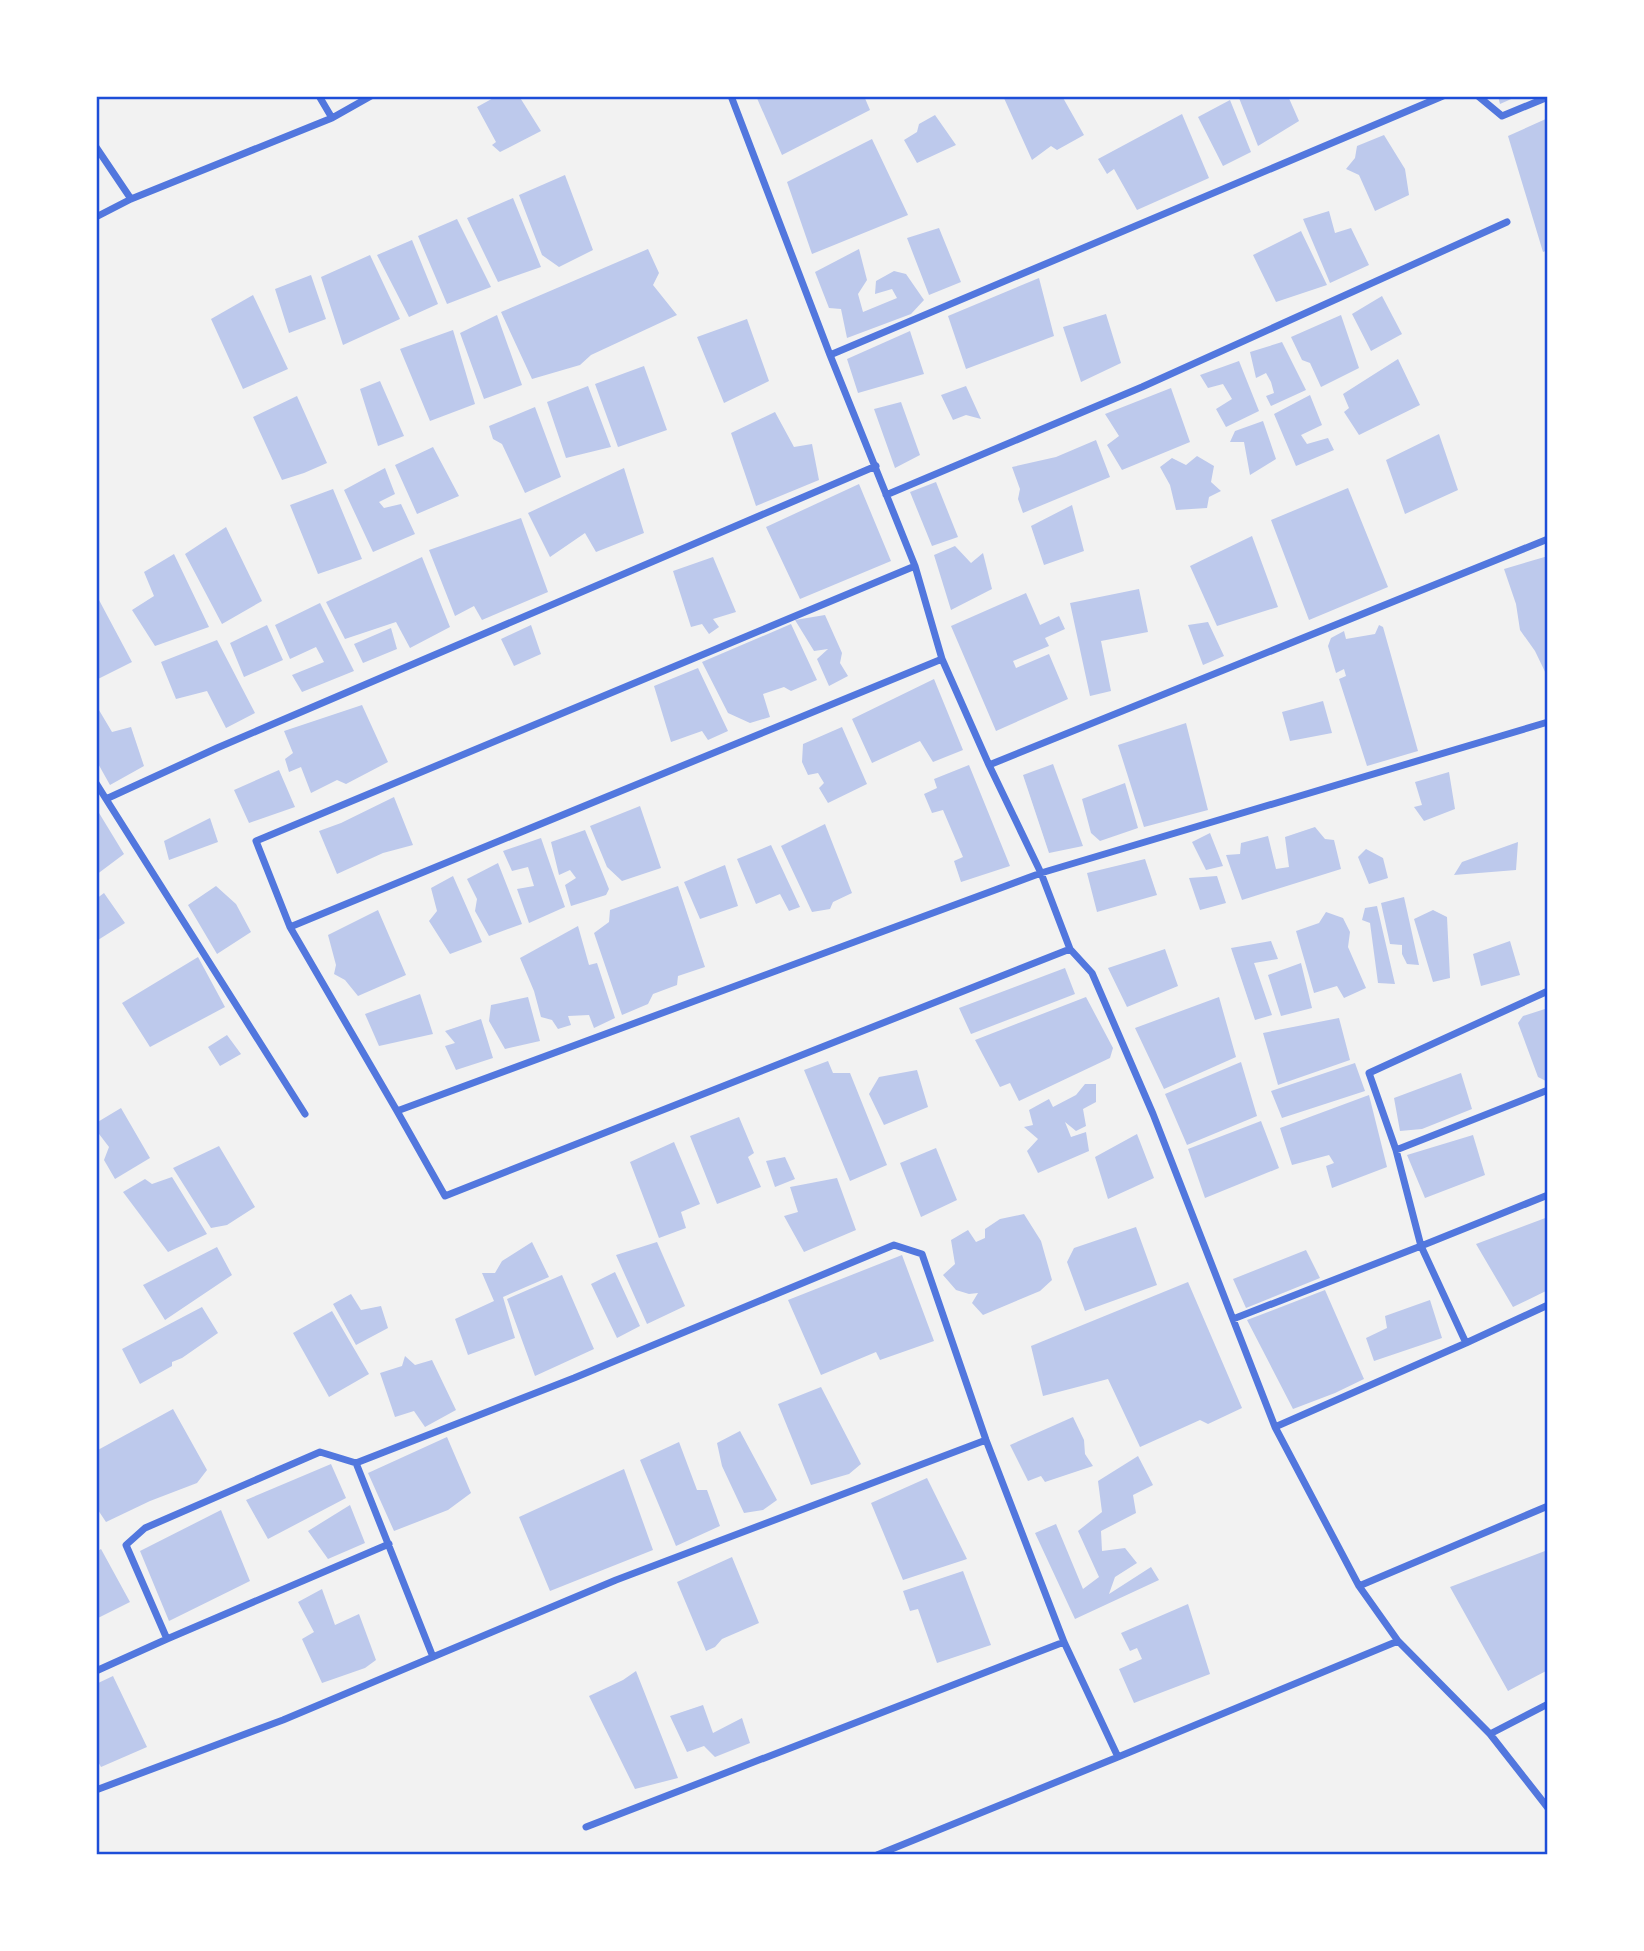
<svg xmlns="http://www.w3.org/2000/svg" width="1644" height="1951" viewBox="0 0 1644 1951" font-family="Montserrat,sans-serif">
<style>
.building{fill:#bdc9ec}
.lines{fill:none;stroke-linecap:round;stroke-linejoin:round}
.minor{stroke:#5277de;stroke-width:7}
.neatline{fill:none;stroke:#1d4ed8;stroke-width:2.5}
</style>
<rect width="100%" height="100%" fill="#f2f2f2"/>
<path class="building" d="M497,96H519L541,131L500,152L492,145L496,142L477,107Z
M756,96H864L870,110L782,155Z
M1003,96H1062L1084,135L1057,150L1051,146L1032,160Z
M1241,96H1288L1299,121L1258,146L1239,98Z
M1498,96H1518L1500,104Z
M1230,100L1251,152L1223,166L1198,117Z
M1182,114L1209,178L1137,210L1114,169L1107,174L1098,159Z
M935,115L956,145L917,163L904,140L917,132L919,124Z
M1548,118V250L1543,252L1508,136Z
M1384,135L1405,169L1409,195L1375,211L1359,175L1346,169L1355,158L1357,146Z
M872,139L908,215L812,254L787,182Z
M565,175L593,250L559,267L542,255L519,195Z
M513,198L541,267L498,282L467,218Z
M1329,211L1335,233L1351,228L1369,265L1330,283L1303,219Z
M457,219L491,287L447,304L418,236Z
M939,228L961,282L929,295L907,238Z
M1301,231L1327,285L1276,302L1253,255Z
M412,240L438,304L409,317L377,255Z
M648,249L659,273L653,285L677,315L591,355L580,365L532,379L501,312Z
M859,249L867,280L858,294L863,312L897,298L892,289L875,294L876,281L894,271L906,274L924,300L911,314L847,338L841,309L829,308L815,272Z
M370,255L400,319L343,345L321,277Z
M311,275L326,319L289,333L275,289Z
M1039,278L1054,336L966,369L948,316Z
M253,295L288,369L243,389L211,319Z
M1382,296L1402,334L1371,351L1352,314Z
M1106,314L1121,363L1081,382L1063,327Z
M497,315L522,385L484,399L460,333Z
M1341,315L1359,368L1321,387L1310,363L1302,360L1291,337Z
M747,319L769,381L724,403L697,337Z
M453,330L475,404L430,421L400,349Z
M910,331L924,374L858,393L847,359Z
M1282,342L1306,390L1271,406L1266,396L1274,393L1271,382L1266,373L1256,378L1250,352Z
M1398,359L1420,405L1359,435L1344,412L1349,408L1343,394Z
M1239,361L1259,411L1226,427L1216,409L1232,399L1223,384L1208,388L1200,375Z
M644,366L667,430L618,447L595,384Z
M380,381L404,436L378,446L360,389Z
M588,386L611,447L566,458L547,402Z
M966,386L981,419L966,415L953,420L941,395Z
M1171,388L1190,442L1122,470L1107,445L1119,436L1105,414Z
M1310,395L1322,425L1301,435L1307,444L1328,438L1334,450L1296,466L1274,414Z
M297,396L327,463L304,473L282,480L253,417Z
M901,402L920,455L895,468L874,409Z
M535,407L561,477L525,493L502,444L493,439L489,426Z
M775,412L794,447L812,444L819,480L756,506L731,433Z
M1263,421L1276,459L1250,475L1244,442H1230L1235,431Z
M1439,434L1458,490L1405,514L1386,460Z
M1096,440L1110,477L1023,513L1018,499L1020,489L1012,467L1056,457Z
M433,447L459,496L417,514L395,465Z
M1197,456L1214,466L1211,482L1221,491L1209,497L1207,508L1176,510L1170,485L1160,467L1172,458L1186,465Z
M385,468L395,494L379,502L384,508L401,504L415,534L373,552L344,490Z
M624,468L644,533L596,552L585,533L550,557L528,513Z
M936,482L958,537L932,546L910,492Z
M859,484L891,561L800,599L766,527Z
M1348,488L1388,587L1309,620L1271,520Z
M333,489L362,559L318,574L290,505Z
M1072,505L1084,551L1044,565L1031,526Z
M521,518L548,592L482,620L474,606L455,616L429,550Z
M226,527L262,601L222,624L185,554Z
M1252,536L1278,607L1217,626L1190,566Z
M955,546L971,563L983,553L992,589L951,610L934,555Z
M174,554L209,627L155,646L132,610L154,596L144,572Z
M1548,556V678L1535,651L1520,630L1516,604L1504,569Z
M422,557L450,627L410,648L396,622L345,639L326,602Z
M713,557L736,612L713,619L719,627L709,634L702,624L691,627L673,571Z
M1139,589L1148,632L1101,641L1111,691L1090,696L1070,603Z
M1026,593L1040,625L1059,616L1065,629L1045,638L1049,646L1013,661L1016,668L1049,654L1068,699L996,731L951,626Z
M99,600L132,662L96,680V602Z
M320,603L354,671L302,692L292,675L324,662L316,647L290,659L275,625Z
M825,615L842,653L840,663L848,676L829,686L817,659L828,649L814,651L795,620Z
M1208,622L1224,656L1203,665L1188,625Z
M791,624L817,680L791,691L784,687L763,694L770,717L750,723L728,713L702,662Z
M267,625L283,660L244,677L230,643Z
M531,625L541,654L514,666L501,639Z
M1379,625L1383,627L1418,751L1367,766L1339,679L1346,676L1344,669L1336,673L1328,646L1331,638L1344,631L1346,639L1375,634Z
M391,628L397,649L363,663L354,644Z
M217,640L255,713L226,728L207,691L176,699L161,662Z
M698,668L728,731L708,740L702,731L671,742L654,686Z
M934,679L963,750L933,762L920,741L872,763L852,719Z
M1323,701L1332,733L1290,741L1282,712Z
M96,705L112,732L131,727L144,766L110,785L96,760Z
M362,705L388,762L346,784L337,780L311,793L301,767L289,772L285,759L293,753L284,731Z
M1186,723L1208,810L1144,827L1118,745Z
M842,727L867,784L828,803L819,788L824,783L818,773L808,775L802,762L803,744Z
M1053,764L1083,846L1049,853L1023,775Z
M969,765L1010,866L961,882L954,861L963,857L943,810L932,813L924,794L937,788L934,779Z
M279,770L295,807L249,823L234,790Z
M1449,772L1455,809L1424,821L1414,807L1422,805L1415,782Z
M1125,783L1138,828L1100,841L1091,833L1082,799Z
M394,797L413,845L383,853L337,874L319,831L341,823Z
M640,806L661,868L622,881L607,867L590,826Z
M96,808L124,854L96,875Z
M210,818L218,842L169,860L164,841Z
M825,824L852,893L833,902L830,909L812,912L781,846Z
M1315,827L1325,839L1334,840L1341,869L1242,900L1226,855L1240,854L1241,843L1268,836L1276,869L1289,867L1285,837Z
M585,830L609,889L606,895L571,906L565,885L576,878L570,870L559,875L551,842Z
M1210,833L1223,866L1206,870L1192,842Z
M541,838L565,907L529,923L517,889L534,886L528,867L512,871L503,851Z
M1518,842L1516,870L1454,875L1462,862Z
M771,845L800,907L789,911L780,894L756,904L737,859Z
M1366,849L1383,858L1388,878L1369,884L1358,857Z
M1145,859L1157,895L1097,912L1087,873Z
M498,863L522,924L489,936L475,911L477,899L467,879Z
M725,865L738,906L700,919L684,882Z
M453,876L482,942L450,954L429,921L437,911L431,888Z
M1217,876L1226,903L1200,910L1189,878Z
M216,886L236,904L251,932L217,954L188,905Z
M678,886L705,967L678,976L677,985L653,994L648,1004L622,1015L594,933L609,922L610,910Z
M104,893L125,923L98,940L96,938V899Z
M1404,897L1419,965L1407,964L1402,954V945L1390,944L1381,903Z
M1377,906L1395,984L1378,983L1370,923L1362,920L1365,908Z
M378,910L406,975L358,996L345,980L334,974L336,965L328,935Z
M1433,910L1447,917L1450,978L1433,982L1414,919Z
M1326,912L1343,918L1350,932L1348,947L1366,988L1344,998L1337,986L1314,993L1296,931L1319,923Z
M578,926L589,965L597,963L615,1018L594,1028L589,1015L568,1016L571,1025L558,1029L552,1020L541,1017L534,991L520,958Z
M1271,941L1278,959L1254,963L1272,1015L1255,1020L1231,948Z
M1510,941L1520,975L1481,986L1473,954Z
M1165,949L1178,986L1127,1007L1108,968Z
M198,957L225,1007L150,1047L122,1003Z
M1301,963L1312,1008L1281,1016L1268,975Z
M1065,968L1075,994L971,1034L959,1008Z
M420,994L433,1034L379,1046L365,1014Z
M528,997L540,1041L505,1049L489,1021L491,1005Z
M1086,997L1113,1048L1110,1058L1019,1101L1010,1083L1000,1087L975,1040Z
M1219,997L1236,1057L1164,1089L1135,1028Z
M1548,1008V1082L1538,1077L1518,1023L1523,1016Z
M1339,1018L1350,1060L1278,1085L1263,1033Z
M481,1019L493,1058L456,1070L445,1046L455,1043L445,1031Z
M227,1035L241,1054L220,1066L208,1047Z
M828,1061L833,1073H850L887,1165L850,1181L804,1070Z
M1241,1062L1257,1116L1187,1145L1165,1094Z
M1355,1063L1365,1091L1282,1118L1271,1091Z
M917,1070L928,1107L884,1125L869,1094L879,1077Z
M1461,1073L1472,1109L1422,1129L1400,1131L1394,1098Z
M1085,1084H1096V1102L1083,1109L1086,1126L1076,1131L1065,1122L1071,1137L1086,1132L1089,1151L1038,1173L1027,1151L1038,1139L1024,1127L1033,1125L1029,1110L1049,1099L1053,1107L1076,1095Z
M1369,1095L1387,1167L1332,1188L1326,1166L1334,1163L1329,1155L1292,1165L1280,1128Z
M121,1108L150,1158L115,1179L104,1160L109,1147L96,1130V1123Z
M739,1117L754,1153L748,1157L761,1187L717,1204L690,1136Z
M1261,1121L1279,1168L1205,1198L1188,1149Z
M1137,1134L1154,1178L1108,1199L1095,1157Z
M1473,1135L1485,1175L1425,1198L1407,1155Z
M674,1142L700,1204L681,1212L686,1228L659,1238L630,1162Z
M219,1146L255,1207L227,1225L211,1228L173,1168Z
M936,1148L957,1200L921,1217L900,1163Z
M785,1157L795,1179L775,1187L766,1161Z
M172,1177L207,1234L168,1252L123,1192L145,1179L152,1184Z
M837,1178L856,1230L804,1252L784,1216L798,1212L790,1187Z
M1024,1214L1041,1241L1052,1280L1040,1291L983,1315L972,1303L978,1293L969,1294L956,1290L943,1275L955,1264L951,1240L968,1230L976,1242L985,1238V1229L1000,1219Z
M1548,1217V1290L1513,1307L1476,1244Z
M1136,1227L1157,1285L1085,1311L1067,1262L1074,1248Z
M532,1242L549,1277L503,1297L515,1338L468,1355L455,1319L494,1301L482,1273H495L502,1261Z
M657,1242L685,1306L647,1324L616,1255Z
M217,1247L232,1275L165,1320L143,1285Z
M1306,1250L1320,1278L1246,1308L1233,1279Z
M902,1255L934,1341L880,1360L876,1352L821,1375L788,1300Z
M615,1272L640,1326L617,1338L591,1284Z
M562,1275L594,1349L535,1376L507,1299Z
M1188,1282L1242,1408L1208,1424L1200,1420L1140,1447L1108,1379L1043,1396L1031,1346Z
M1325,1290L1364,1379L1335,1393L1293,1409L1247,1320Z
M351,1294L361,1310L381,1306L388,1328L356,1345L333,1304Z
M1430,1300L1442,1338L1374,1361L1366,1338L1387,1328L1385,1316Z
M202,1307L218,1333L182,1358L172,1362V1366L140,1384L122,1349Z
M332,1311L369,1374L329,1397L293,1333Z
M405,1356L415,1365L432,1360L456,1410L425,1427L414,1411L395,1417L380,1373L402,1366Z
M821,1387L861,1464L849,1474L811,1485L778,1404Z
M173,1409L207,1470L197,1483L150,1501L106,1522L96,1507V1451Z
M1073,1417L1084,1440L1085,1454L1093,1466L1045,1482L1041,1476L1028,1481L1010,1445Z
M740,1431L777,1500L763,1510L744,1513L722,1466L717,1443Z
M447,1437L471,1493L448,1510L394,1531L368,1473Z
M679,1442L697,1490H707L720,1526L676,1546L640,1460Z
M1138,1456L1153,1485L1133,1495L1136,1513L1101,1531L1102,1551L1125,1548L1137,1563L1115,1577L1109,1594L1151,1567L1159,1580L1075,1619L1035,1533L1056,1524L1083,1589L1099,1577L1078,1531L1102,1512L1098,1481Z
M331,1464L346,1498L268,1539L246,1500Z
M624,1469L653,1550L550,1591L519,1517Z
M927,1478L967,1559L903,1580L871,1503Z
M350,1505L365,1543L328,1559L308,1531Z
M221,1510L250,1581L169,1621L140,1551Z
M101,1549L130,1602L96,1619V1552Z
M1545,1551L1548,1556V1670L1508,1691L1450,1587Z
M732,1557L759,1623L722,1639L715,1647L706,1651L677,1582Z
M963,1571L991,1645L937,1663L918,1609L910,1611L903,1591Z
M322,1589L335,1625L359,1614L376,1660L365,1668L322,1683L302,1639L314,1632L298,1602Z
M1188,1604L1210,1674L1134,1703L1119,1669L1142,1659L1137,1648L1130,1651L1121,1633Z
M636,1671L678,1778L635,1789L589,1696L623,1680Z
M113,1676L147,1747L101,1767L96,1758V1684Z
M703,1705L713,1733L742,1718L750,1743L715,1757L704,1746L687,1752L670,1716Z"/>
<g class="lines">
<path class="minor" d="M319,96L332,118
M731,96L830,355L915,566L942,659L989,765L1041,873L1070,949L1092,973L1153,1114L1275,1427L1359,1586L1398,1641L1490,1734L1548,1808
M1478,96L1502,116L1548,97
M96,147L131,199
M96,217L131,199L332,118L371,96
M830,355L1443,96
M886,495L1142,387L1507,222
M915,566L256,841L290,927L397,1111L1041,873L1548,722
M989,765L1548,539
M96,783L106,799L217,748L876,466
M106,799L305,1114
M290,927L942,659
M397,1111L445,1196L1070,949
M1396,1150L1548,1090
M1233,1319L1421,1246L1548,1195
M1466,1343L1548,1305
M1275,1427L1466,1343L1421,1246L1396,1150L1369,1073L1548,991
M1359,1586L1548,1506
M167,1639L389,1544
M433,1657L356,1463L574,1378L894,1245L922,1254L986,1440L1064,1642L1118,1757L877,1855
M96,1671L167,1639L126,1545L145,1528L320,1452L356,1463
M1490,1734L1548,1704
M1118,1757L1398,1641
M96,1790L283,1720L616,1580L986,1440
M586,1827L1064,1642"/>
</g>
<rect width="1644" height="1951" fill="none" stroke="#ffffff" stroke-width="196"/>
<rect x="98" y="98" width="1448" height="1755" class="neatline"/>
</svg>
